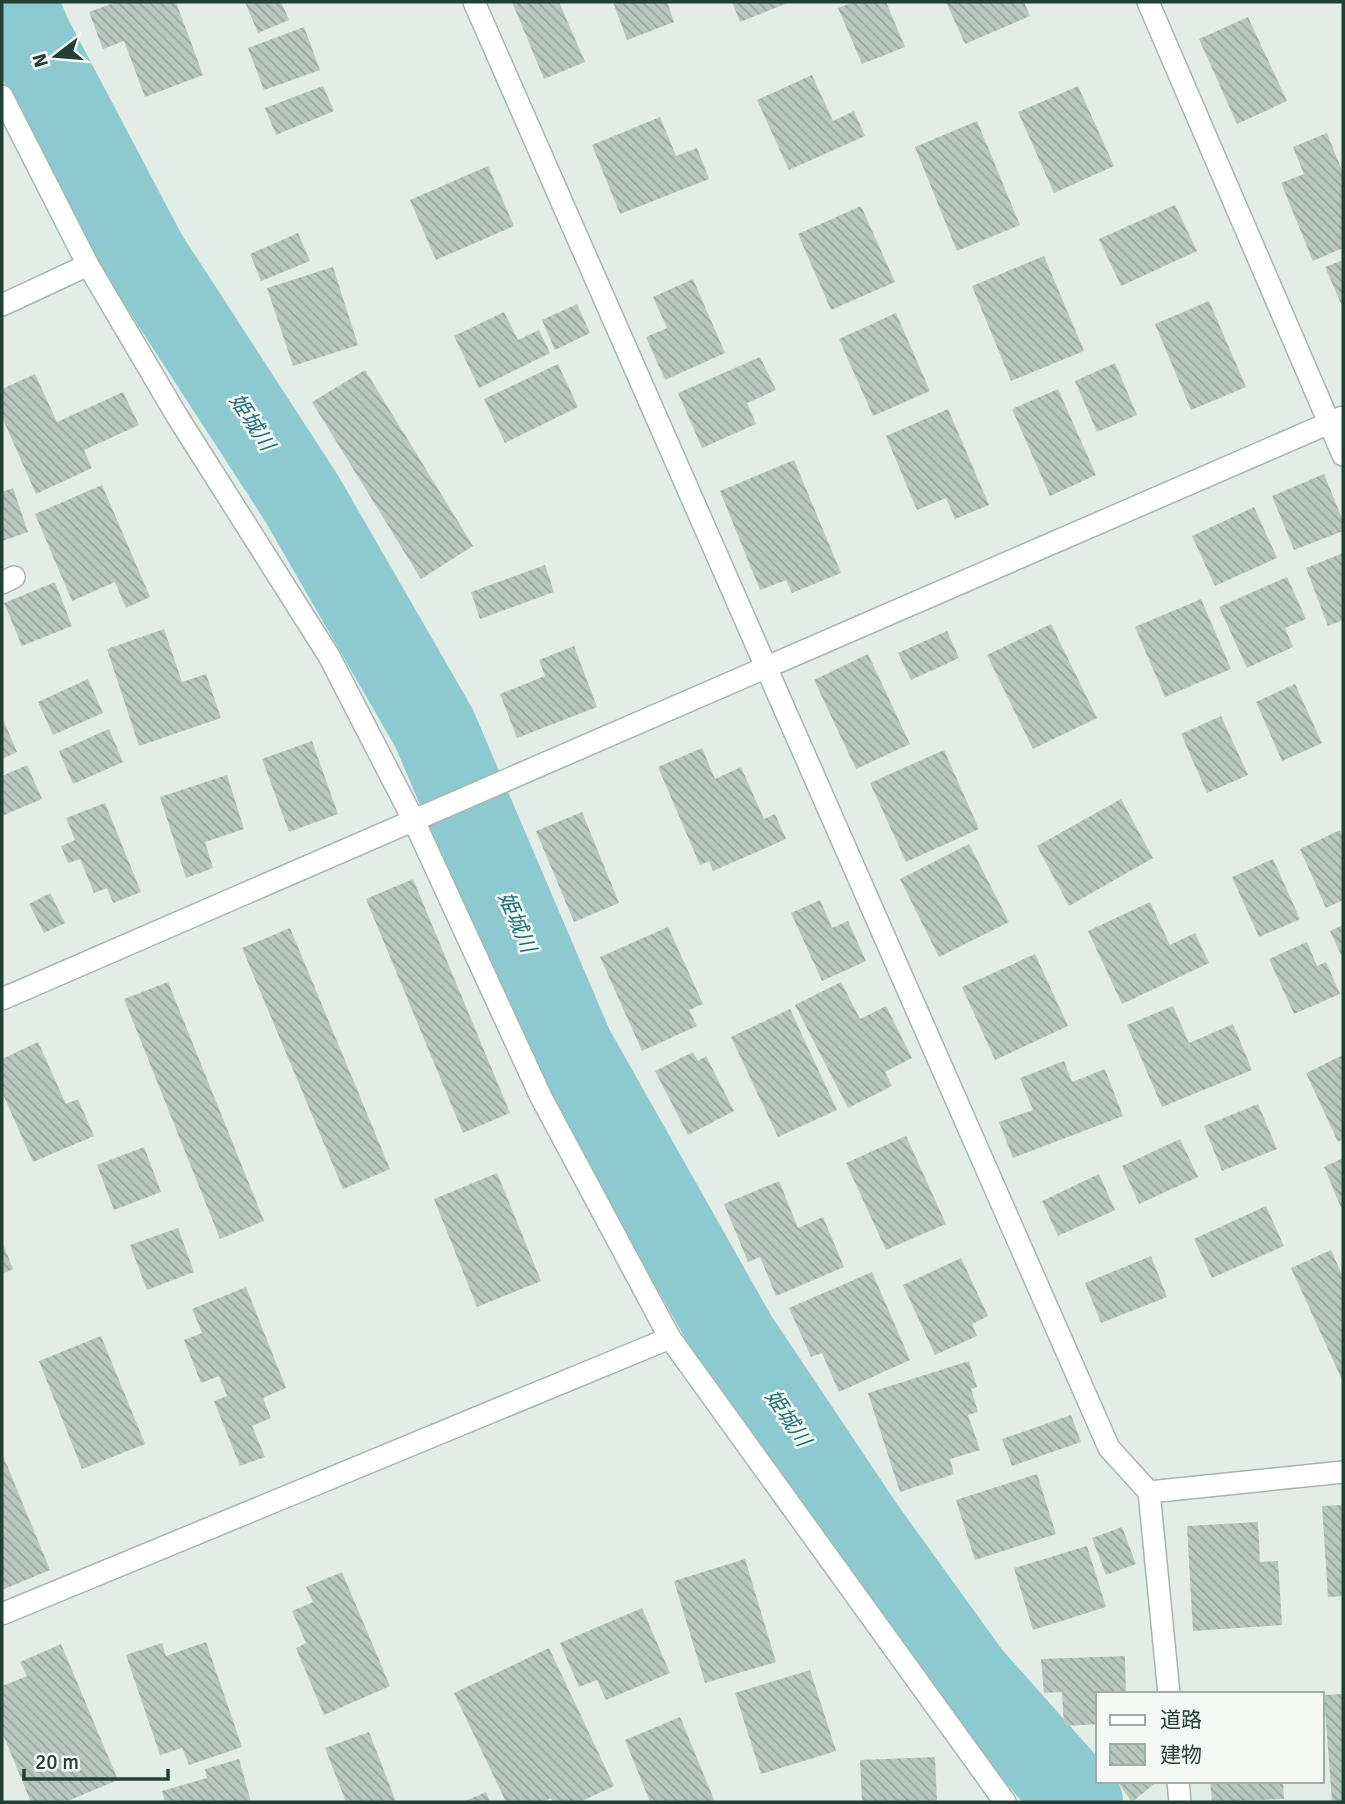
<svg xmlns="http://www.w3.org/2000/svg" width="1345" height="1804" viewBox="0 0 1345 1804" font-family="Signika,'Noto Sans JP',sans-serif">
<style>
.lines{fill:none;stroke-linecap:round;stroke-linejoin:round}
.river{stroke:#8dcad0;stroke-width:86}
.building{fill:url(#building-back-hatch)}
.street-casing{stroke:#a6b5af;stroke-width:24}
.street{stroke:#fff;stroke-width:21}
.labels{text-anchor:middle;stroke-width:5;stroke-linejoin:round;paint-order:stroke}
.water-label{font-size:21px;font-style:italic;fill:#1e7079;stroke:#f4f9f6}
</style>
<defs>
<pattern id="building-back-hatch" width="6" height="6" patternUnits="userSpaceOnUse" patternTransform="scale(1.75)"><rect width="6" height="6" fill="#b9c7c1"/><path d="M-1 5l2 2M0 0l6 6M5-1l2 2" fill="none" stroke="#96a39e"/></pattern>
</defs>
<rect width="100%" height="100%" fill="#e3ede8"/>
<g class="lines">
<path class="river" d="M14,2L29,37L145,257L302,499L434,728L571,1049L735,1339L862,1529L968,1676L1080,1802"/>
</g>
<path class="building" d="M116,2H176L203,75L145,97L124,41L103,49L89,12Z
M245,2H281L289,20L258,33Z
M512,2H559L585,62L544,79Z
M613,2H667L674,22L627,40Z
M732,2H790L740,22Z
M854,2H886L905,47L862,64L838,8Z
M946,2H1024L1030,16L965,44Z
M1248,17L1287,101L1237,124L1199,39Z
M304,27L320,70L264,90L248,48Z
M812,75L833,121L854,111L865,136L789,170L757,100Z
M323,86L334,111L276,135L265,108Z
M1078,86L1114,166L1054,193L1018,112Z
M660,117L676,156L697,148L709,179L620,214L592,145Z
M977,121L1020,225L957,251L915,147Z
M1327,133L1343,173V248L1313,261L1281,183L1304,174L1293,147Z
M488,166L514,226L436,260L410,200Z
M1175,205L1197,251L1121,286L1099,239Z
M861,206L895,282L831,310L798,234Z
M298,233L310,261L261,281L250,254Z
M1044,256L1084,351L1011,381L972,286Z
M1343,260V308L1325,267Z
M333,267L358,345L293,366L267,288Z
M693,279L725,353L665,380L646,337L667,328L653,297Z
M1209,301L1246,387L1191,410L1155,324Z
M577,304L590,333L555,350L542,320Z
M504,312L518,340L539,330L550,353L479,388L454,336Z
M896,313L930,391L873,416L839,339Z
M760,357L776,390L747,403L756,424L702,448L678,393Z
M1115,363L1137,415L1097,432L1075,381Z
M558,364L578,407L505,443L484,399Z
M365,370L473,546L421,579L312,402Z
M35,374L57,422L123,392L139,425L84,450L92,468L36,494L2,417V389Z
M1058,389L1096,475L1050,496L1012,409Z
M948,409L989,505L955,519L946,498L917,510L886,436Z
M794,460L841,573L792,593L786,580L760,590L720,491Z
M1324,474L1343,521V531L1294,550L1272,496Z
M102,485L150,597L126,608L115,582L72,601L35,514Z
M13,488L28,532L2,541V492Z
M1254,507L1277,558L1215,586L1192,536Z
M1343,553V620L1328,626L1306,568Z
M545,565L554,592L480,619L471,592Z
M1287,577L1306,619L1285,628L1293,647L1247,668L1219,607Z
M55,582L72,626L22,646L4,603Z
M1201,599L1231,669L1165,697L1135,627Z
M1051,624L1097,718L1033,749L987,655Z
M164,629L182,682L206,674L221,718L139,746L107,649Z
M947,631L959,658L911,680L898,653Z
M574,646L597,707L517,738L500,694L545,676L539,660Z
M868,654L910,744L856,769L814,680Z
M88,679L103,713L53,735L38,702Z
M1295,684L1322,743L1282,761L1256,702Z
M1221,716L1248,775L1207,793L1181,734Z
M2,717L17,752L2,759Z
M109,729L123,762L73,784L59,751Z
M312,741L338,814L289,832L262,759Z
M702,748L715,779L741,767L764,819L775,814L786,839L713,871L709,861L700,865L658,767Z
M944,750L979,829L906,862L870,783Z
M27,765L42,799L2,816V776Z
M227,775L244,829L205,842L213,868L186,878L160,797Z
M1121,799L1153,858L1069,906L1037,846Z
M105,803L141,892L113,903L107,888L94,893L80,859L68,863L61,846L75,840L66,818Z
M582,812L619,903L574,922L536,831Z
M1340,830L1343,838V900L1326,908L1300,849Z
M969,844L1009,922L939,957L900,879Z
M1273,859L1300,919L1259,937L1232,877Z
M413,879L510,1113L463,1133L366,899Z
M50,893L65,923L44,933L29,904Z
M820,900L832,928L848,921L866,961L822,981L791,913Z
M1150,902L1170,945L1195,933L1209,963L1122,1004L1088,931Z
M1343,925V959L1330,931Z
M668,927L703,1004L689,1010L697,1026L642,1051L600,957Z
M290,928L390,1169L343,1189L242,948Z
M1307,942L1317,966L1326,962L1340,994L1294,1014L1269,959Z
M1035,954L1068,1026L995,1060L962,987Z
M168,982L264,1221L220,1239L124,999Z
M841,982L860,1019L886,1006L912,1058L885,1072L892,1086L848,1108L795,1005Z
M1173,1006L1189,1043L1233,1024L1252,1070L1162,1107L1127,1025Z
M790,1009L837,1110L778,1137L731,1037Z
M38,1042L66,1104L78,1099L94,1136L33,1162L2,1092V1059Z
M693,1052L698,1061L706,1056L734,1111L688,1135L655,1071Z
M1343,1055V1139L1338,1142L1306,1073Z
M1064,1061L1072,1082L1105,1069L1123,1116L1013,1158L999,1122L1033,1110L1020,1078Z
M1258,1104L1277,1149L1222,1171L1204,1126Z
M906,1136L946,1224L886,1250L846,1163Z
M1180,1139L1198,1177L1139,1204L1122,1166Z
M144,1147L161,1192L114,1210L97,1165Z
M1343,1158V1212L1324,1167Z
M497,1173L541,1281L477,1307L434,1199Z
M1099,1174L1115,1210L1058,1236L1042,1201Z
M779,1181L798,1228L823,1217L844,1267L776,1296L760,1257L748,1262L724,1204Z
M1266,1206L1284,1246L1212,1278L1194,1239Z
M178,1228L194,1272L147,1290L130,1245Z
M2,1242L13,1269L2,1274Z
M1331,1250L1343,1277V1382L1291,1268Z
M1151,1256L1167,1297L1101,1323L1085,1283Z
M961,1258L988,1316L972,1324L977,1336L935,1355L903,1285Z
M872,1272L910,1360L839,1392L822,1353L811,1357L789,1308Z
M246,1287L286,1388L263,1398L271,1418L252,1426L265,1457L240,1466L214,1401L227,1396L219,1376L201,1383L184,1340L202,1333L192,1309Z
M101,1336L145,1444L82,1469L39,1361Z
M969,1361L977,1387L971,1389L978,1412L968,1415L980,1450L950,1459L954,1474L900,1492L868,1393Z
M1071,1415L1081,1442L1012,1466L1002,1439Z
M2,1453L50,1570L2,1590Z
M1037,1474L1056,1534L975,1560L956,1500Z
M1343,1505V1596L1328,1597L1322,1506Z
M1258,1522L1260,1562L1278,1561L1282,1625L1193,1631L1187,1526Z
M1122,1527L1136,1564L1106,1575L1092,1538Z
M1087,1546L1106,1607L1033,1630L1014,1568Z
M745,1559L776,1662L705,1683L674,1581Z
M342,1572L390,1686L324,1715L296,1648L306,1643L292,1611L313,1602L306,1587Z
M642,1608L670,1673L606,1700L597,1680L579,1687L560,1643Z
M206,1642L242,1747L189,1765L182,1748L160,1755L126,1655L162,1643L166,1656Z
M61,1644L118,1780L65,1802H31L2,1732V1686L27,1676L20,1662Z
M549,1648L614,1786L580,1802H553L551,1798L542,1802H506L454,1693Z
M1125,1656L1126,1694H1098V1724L1064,1726L1062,1692L1044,1693L1041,1659Z
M810,1670L836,1751L761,1774L735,1693Z
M1343,1694V1802H1332L1324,1695Z
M680,1717L715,1802H650L625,1740Z
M369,1732L396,1802H346L325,1748Z
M935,1757L937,1802H862L860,1760Z
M239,1759L251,1802H165L162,1791L207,1778L205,1769Z
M1117,1781H1158L1132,1802Z
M1210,1781H1283L1284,1799L1212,1802Z
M486,1792L490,1802H463Z"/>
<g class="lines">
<defs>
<path id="street" d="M474,2L1109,1448L1149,1492L1169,1694
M1148,2L1343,455
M2,96L88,265L177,416L329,656L414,821L541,1097L670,1338L1005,1802
M2,305L88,265
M2,583L14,577
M2,999L1343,417
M1149,1492L1343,1472
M2,1614L670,1338
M1178,1781L1180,1802"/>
</defs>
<use href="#street" class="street-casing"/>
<use href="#street" class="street"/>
</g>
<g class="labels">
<g class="water-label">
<text transform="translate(252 422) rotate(57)" y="7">姫城川</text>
<text transform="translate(517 922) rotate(67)" y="7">姫城川</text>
<text transform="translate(788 1418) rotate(56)" y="7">姫城川</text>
</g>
</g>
<rect width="1345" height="1804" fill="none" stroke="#233e35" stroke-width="7"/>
<rect x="1096" y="1692" width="228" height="91" fill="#f4f9f6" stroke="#a0aea9" stroke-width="2"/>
<rect x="1110" y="1715" width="35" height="10" fill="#ffffff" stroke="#a0aea9" stroke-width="2"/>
<text x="1160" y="1727" font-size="21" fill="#233e35">道路</text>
<rect x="1110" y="1744" width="35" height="21" fill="url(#building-back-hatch)" stroke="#a0aea9" stroke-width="2"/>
<text x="1160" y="1762" font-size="21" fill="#233e35">建物</text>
<g transform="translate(56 56) rotate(254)" stroke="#f4f9f6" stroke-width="5" paint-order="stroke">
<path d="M0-5L12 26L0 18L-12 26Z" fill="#233e35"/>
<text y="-10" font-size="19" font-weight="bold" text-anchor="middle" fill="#233e35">N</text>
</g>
<path d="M24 1769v10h144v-10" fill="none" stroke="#233e35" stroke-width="3.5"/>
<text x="35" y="1769" font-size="21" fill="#233e35" stroke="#f4f9f6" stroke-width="5" paint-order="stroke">20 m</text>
</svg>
